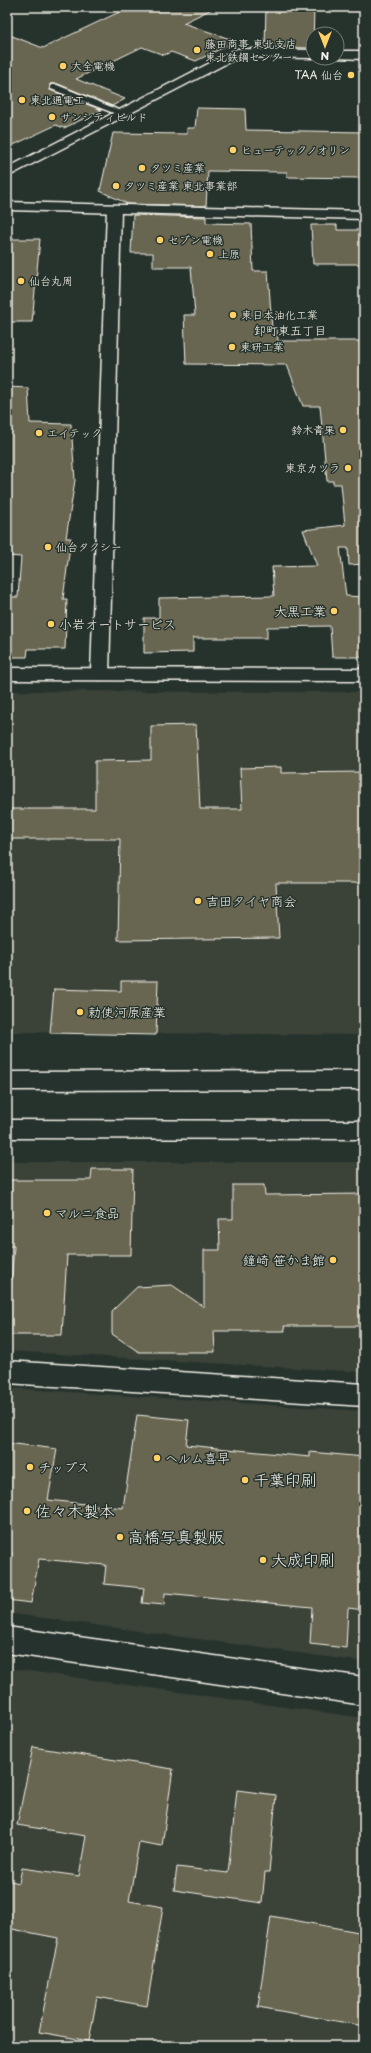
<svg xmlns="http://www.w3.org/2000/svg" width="371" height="2053" viewBox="0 0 371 2053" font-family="'Playpen Sans','Klee One',sans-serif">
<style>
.built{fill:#3a4238}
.building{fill:#686651;stroke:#f4f1e8}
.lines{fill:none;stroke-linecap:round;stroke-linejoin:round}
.lane-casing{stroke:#f4f1e8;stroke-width:3}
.street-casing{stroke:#f4f1e8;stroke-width:3}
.secondary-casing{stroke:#f4f1e8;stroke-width:3}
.lane{fill:#26332d;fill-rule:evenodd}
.street{fill:#26332d;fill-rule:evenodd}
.secondary{fill:#26332d;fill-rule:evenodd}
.poi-dot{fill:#ffd166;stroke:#26332d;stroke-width:1.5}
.labels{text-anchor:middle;stroke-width:3;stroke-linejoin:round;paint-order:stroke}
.far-poi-label{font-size:11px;fill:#f4f1e8;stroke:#26332d;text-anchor:start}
.far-neighbourhood-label{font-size:12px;fill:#f4f1e8;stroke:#26332d}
.poi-label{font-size:13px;fill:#f4f1e8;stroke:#26332d;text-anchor:start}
.near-poi-label{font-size:16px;fill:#f4f1e8;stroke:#26332d;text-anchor:start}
</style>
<rect width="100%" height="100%" fill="#26332d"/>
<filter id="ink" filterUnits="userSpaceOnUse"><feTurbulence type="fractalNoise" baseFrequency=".025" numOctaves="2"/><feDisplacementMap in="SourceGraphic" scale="8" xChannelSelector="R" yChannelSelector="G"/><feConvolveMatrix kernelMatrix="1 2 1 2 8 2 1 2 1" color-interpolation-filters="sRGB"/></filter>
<g filter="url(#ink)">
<path class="built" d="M7,691L364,692V1035L7,1032Z
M7,1162H364V1372L7,1351Z
M7,1388L364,1411V1662L7,1613Z
M7,1668L364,1718V2046H7Z"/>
<path class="building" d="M130,7H216L183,23L236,41L196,61L171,52L164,55L142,47L76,79L125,99L112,106L58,84H50V90L102,110L64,128L56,125L7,148V34L43,48Z
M266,7H314L313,48L265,47Z
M197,108L245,109L246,130L364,132V178L287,177V172L208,171L206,206L128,204L100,191L113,133L187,134V128H195Z
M133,215L206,217V223L251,224L253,271H268L272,329L277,330L278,341H360L363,393H364V564L349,565L348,548H340L346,596L364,597V657H332L330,626L267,627V638H193V652L144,653V618H159V598L274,596L272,567L317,566L303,530L345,525L341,484H333V481H327L320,406H303L287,365L186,364L184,315H195L191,267H153V253H131Z
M311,225H337V230H364V264H313Z
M7,239H40L32,322H7Z
M7,387L28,388L30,423L71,424L75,480L66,538H71L63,599H67L65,649H28L27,657H7V597H18L21,557L7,556Z
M196,725L200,809H242L240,768L281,767V773L364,772V883H276L279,938L118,940L120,839H7V809H95V761L151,760V726Z
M121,981H158L156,1035L50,1033L54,989L121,991Z
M92,1169H133L131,1255H67L62,1335H7L14,1246H7V1180H91Z
M233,1185H264L265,1195L364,1194V1326H284L285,1331H214L215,1352H139L112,1334V1311L137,1287L172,1285L204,1307V1250H220L219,1219H233Z
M137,1415L189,1420L186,1445L310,1457V1452L364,1457V1610L348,1608L346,1648L310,1644L312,1607L165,1593L164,1605L142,1603L144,1588L104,1584L106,1565L39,1559L31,1603L7,1600V1577L12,1553L7,1552V1443L57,1449L48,1500L123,1508Z
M33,1747L173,1769L162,1846L139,1842L129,1901L163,1907L147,2006L97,1997L89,2041L39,2032L58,1938L7,1928V1880L19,1883L22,1868L79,1876L86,1836L17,1825Z
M237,1790L276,1795L269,1872H265L262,1903L174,1890L177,1867L228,1873Z
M271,1916L364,1933V2026L258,2007Z"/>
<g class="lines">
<defs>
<path id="lane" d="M51,85H57L126,113L119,115L51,89Z"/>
<path id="street" d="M114,205L119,206L121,209L109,674L107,678L100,680L93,678L91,674L107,209L109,206Z
M7,1361L364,1384V1406L7,1383Z"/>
<path id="secondary" d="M237,49L313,50V58L239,57L7,177V168Z
M337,51H364V59L334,58H337Z
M7,202L364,211V219L7,210Z
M7,668L364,669V681L7,680Z
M364,1071V1089L7,1090V1072Z
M7,1120L364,1121V1139L7,1138Z
M7,1627L364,1677V1705L7,1653Z"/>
</defs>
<use href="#lane" class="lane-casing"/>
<use href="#street" class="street-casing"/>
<use href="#secondary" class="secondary-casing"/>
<use href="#lane" class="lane"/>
<use href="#street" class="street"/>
<use href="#secondary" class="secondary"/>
</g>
</g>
<g class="poi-dot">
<circle cx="197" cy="50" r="4"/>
<circle cx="63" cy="66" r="4"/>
<circle cx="351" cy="75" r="4"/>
<circle cx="22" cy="100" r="4"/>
<circle cx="52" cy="117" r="4"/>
<circle cx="233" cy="150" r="4"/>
<circle cx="142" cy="168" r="4"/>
<circle cx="116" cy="186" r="4"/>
<circle cx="160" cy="240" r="4"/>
<circle cx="210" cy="254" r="4"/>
<circle cx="21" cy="281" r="4"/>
<circle cx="233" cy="315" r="4"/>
<circle cx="232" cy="347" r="4"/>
<circle cx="343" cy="430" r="4"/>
<circle cx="39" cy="433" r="4"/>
<circle cx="348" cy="468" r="4"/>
<circle cx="48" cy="547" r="4"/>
<circle cx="334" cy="611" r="4"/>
<circle cx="51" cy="624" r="4"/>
<circle cx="198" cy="901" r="4"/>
<circle cx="80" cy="1012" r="4"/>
<circle cx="47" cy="1213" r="4"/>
<circle cx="333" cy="1260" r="4"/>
<circle cx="157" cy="1458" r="4"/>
<circle cx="30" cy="1467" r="4"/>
<circle cx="245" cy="1480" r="4"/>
<circle cx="27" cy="1511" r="4"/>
<circle cx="120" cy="1537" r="4"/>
<circle cx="263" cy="1560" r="4"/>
</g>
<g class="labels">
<g class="far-poi-label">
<text x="205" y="48">藤田商事 東北支店<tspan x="205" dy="13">東北鉄鋼センター</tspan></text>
<text x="71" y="70">大全電機</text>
<text x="343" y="79" text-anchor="end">TAA 仙台</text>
<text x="30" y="104">東北通電工</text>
<text x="60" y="121">サンシティビルド</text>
<text x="241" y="154">ヒューテックノオリン</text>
<text x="150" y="172">タツミ産業</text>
<text x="124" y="190">タツミ産業 東北事業部</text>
<text x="168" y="244">セブン電機</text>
<text x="218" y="258">上原</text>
<text x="29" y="285">仙台丸周</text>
<text x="241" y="319">東日本油化工業</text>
<text x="240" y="351">東研工業</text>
<text x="335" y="434" text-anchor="end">鈴木青果</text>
<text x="47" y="437">エイテック</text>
<text x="340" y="472" text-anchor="end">東京カツラ</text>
<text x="56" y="551">仙台タクシー</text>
</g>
<g class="far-neighbourhood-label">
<text x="290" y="335">卸町東五丁目</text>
</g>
<g class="poi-label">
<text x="326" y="616" text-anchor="end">大黒工業</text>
<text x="59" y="629">小岩オートサービス</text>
<text x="206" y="906">吉田タイヤ商会</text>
<text x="88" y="1017">勅使河原産業</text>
<text x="55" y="1218">マルニ食品</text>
<text x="325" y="1265" text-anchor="end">鐘崎 笹かま館</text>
<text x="165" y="1463">ヘルム喜早</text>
<text x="38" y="1472">チップス</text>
</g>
<g class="near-poi-label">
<text x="253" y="1486">千葉印刷</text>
<text x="35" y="1517">佐々木製本</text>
<text x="128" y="1543">高橋写真製版</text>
<text x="271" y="1566">大成印刷</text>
</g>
</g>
<rect width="371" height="2053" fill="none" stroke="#26332d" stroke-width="24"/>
<rect x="12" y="12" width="347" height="2029" fill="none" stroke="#f4f1e8" stroke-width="1.5" filter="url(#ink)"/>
<g transform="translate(325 46) rotate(180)"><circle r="19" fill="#26332d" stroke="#787f78"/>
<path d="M0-3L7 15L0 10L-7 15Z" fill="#ffd166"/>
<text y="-6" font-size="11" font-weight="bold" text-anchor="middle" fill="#f4f1e8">N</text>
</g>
</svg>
